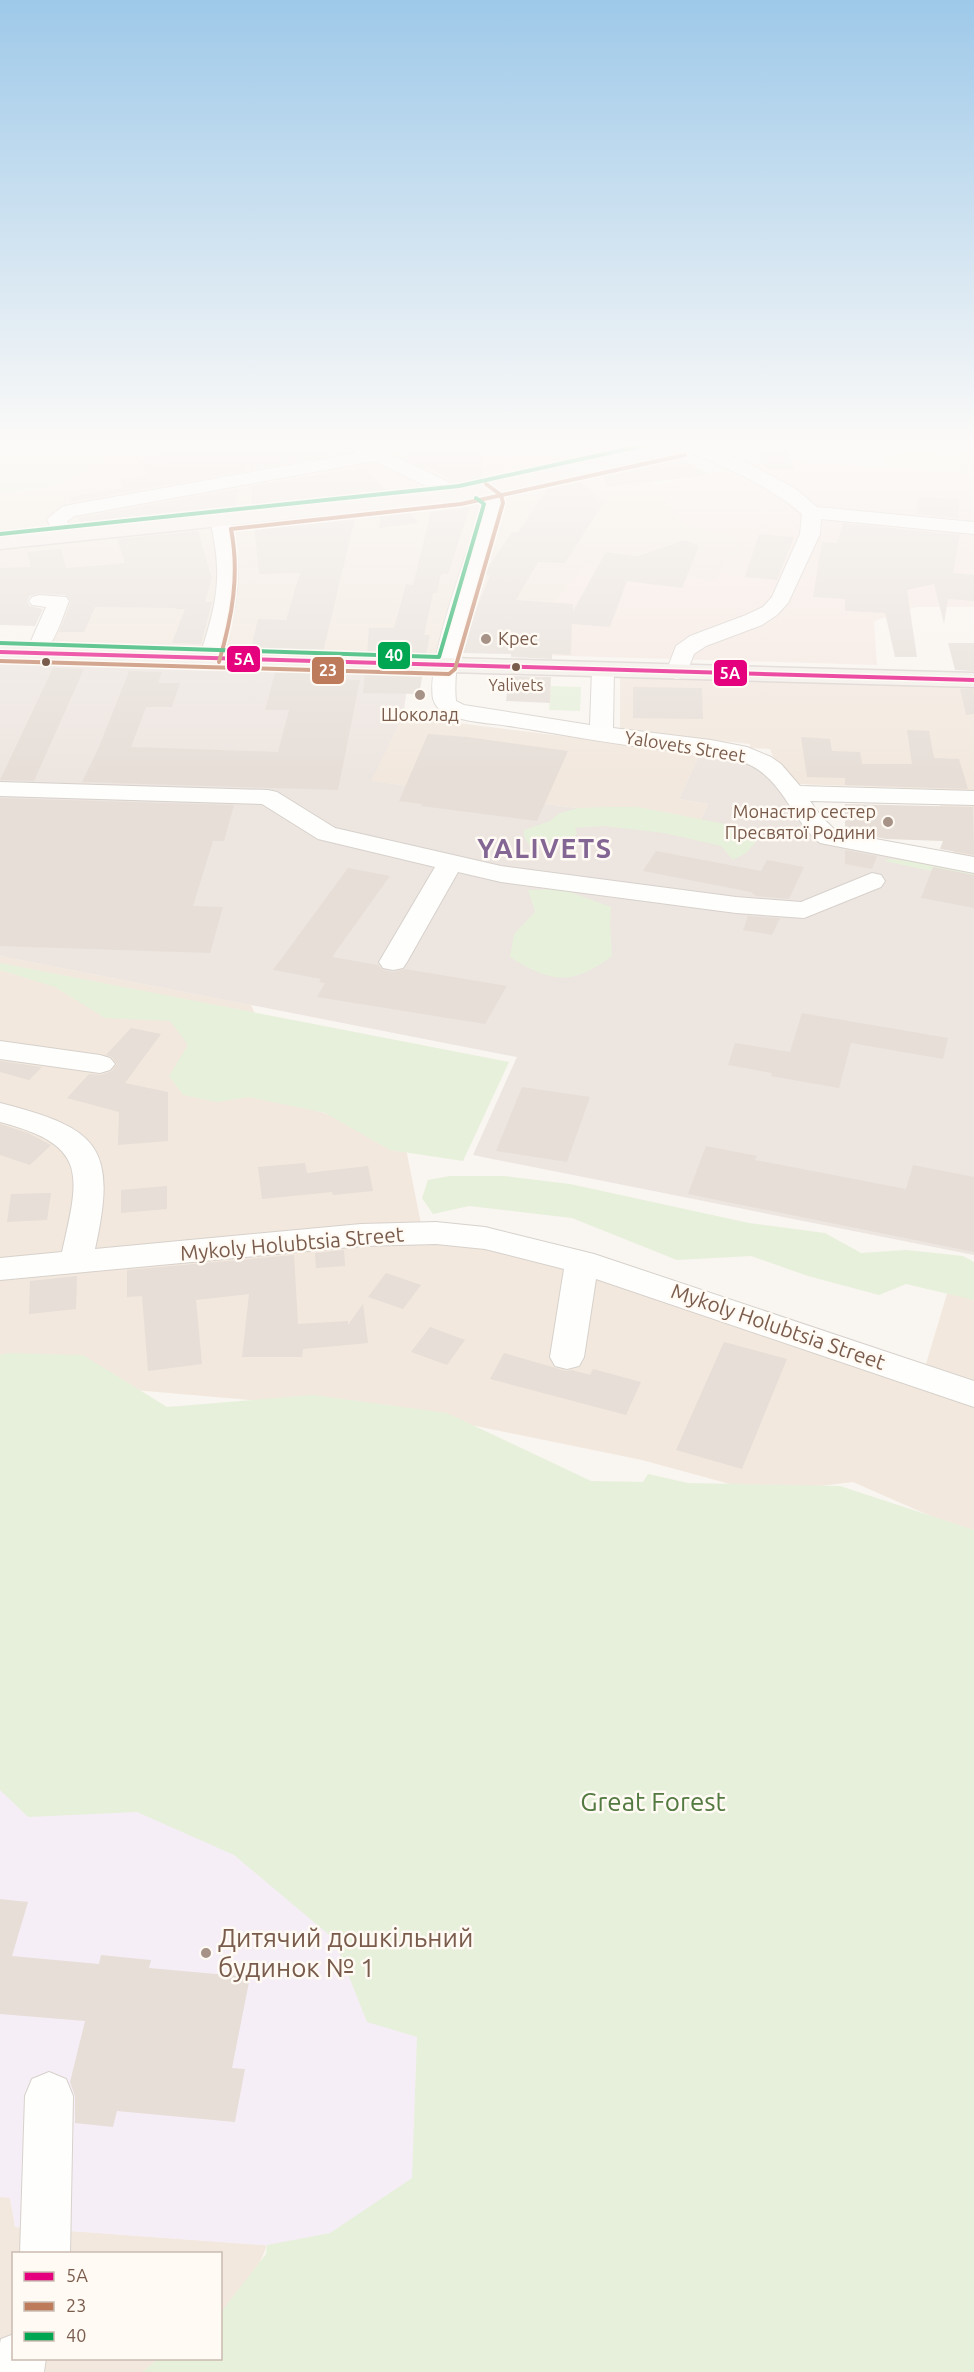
<svg xmlns="http://www.w3.org/2000/svg" width="974" height="2372" viewBox="0 0 974 2372" font-family="Ubuntu,sans-serif">
<style>
.residential{fill:#f2e8de}
.commercial{fill:#f6e8e1}
.industrial{fill:#ede5e0}
.education{fill:#f6eef6}
.green{fill:#e7f0db}
.building{fill:#e6ded7}
.lines{fill:none;stroke-linecap:round;stroke-linejoin:round}
.minor-casing{stroke:#d7d1cb;stroke-width:2}
.major-casing{stroke:#dad1cc;stroke-width:3}
.minor{fill:#fefefd;fill-rule:evenodd}
.major{fill:#f3eee8;fill-rule:evenodd}
.bus-1-casing{stroke:#fffaf3;stroke-width:7}
.bus-2-casing{stroke:#fffaf3;stroke-width:7}
.bus-3-casing{stroke:#fffaf3;stroke-width:7}
.bus-1{stroke:#e5007d;stroke-width:4}
.bus-2{stroke:#be7b5b;stroke-width:4}
.bus-3{stroke:#00a651;stroke-width:4}
.poi-dot{fill:#a69286;stroke:#fffaf3;stroke-width:2}
.bus-dot{fill:#7a5c4d;stroke:#fffaf3;stroke-width:2}
.labels{text-anchor:middle;stroke-width:5;stroke-linejoin:round;paint-order:stroke}
.far-bus-label{font-size:16px;fill:#7a5c4d;stroke:#fffaf3}
.far-poi-label{font-size:18px;fill:#7a5c4d;stroke:#fffaf3;text-anchor:start}
.far-street-label{font-size:18px;fill:#7a5c4d;stroke:#fffaf3}
.street-label{font-size:21px;fill:#7a5c4d;stroke:#fffaf3}
.near-park-label{font-size:26px;fill:#537a41;stroke:#fffaf3}
.near-poi-label{font-size:26px;fill:#7a5c4d;stroke:#fffaf3;text-anchor:start}
.district-label{font-size:27px;font-weight:bold;letter-spacing:1.5px;fill:#846695;stroke:#fffaf3}
.line-badge{stroke:#fffaf3;stroke-width:2}
.badge-label{font-size:16px;text-anchor:middle;font-weight:bold;fill:#fff}
</style>
<rect width="100%" height="100%" fill="#f9f5f0"/>
<path class="residential" d="M133,446H665L474,491L0,539V493L27,491L72,478L116,449Z
M629,460L656,485L685,525L746,539L715,580L587,565L554,602L523,601L516,610L467,606L501,495L510,488Z
M471,498H479L488,503L442,657L433,659L43,648L65,595L0,594V545Z
M620,674L974,684V858L954,855L951,839L934,789L797,784L775,762L770,749L750,748V744L620,730Z
M403,716L618,743L699,756L679,799L708,804L699,824L370,781Z
M0,956L251,1005L269,1044L246,1088L404,1139L425,1244H461L536,1260L725,1316L920,1384L956,1264L974,1268V1535L853,1482L763,1493L642,1460L422,1415L111,1388H0Z
M0,2197H10L15,2227L267,2245L221,2358L220,2254H14V2358L220,2359L215,2372H0Z"/>
<path class="commercial" d="M778,460L974,474V607H916L874,621L877,665L469,653L475,607L515,610L523,601L554,602L587,565L715,580L746,539L685,525L656,485Z"/>
<path class="industrial" d="M0,664L409,674L403,716L371,781L699,824L708,804L679,799L699,756L756,766L764,772L820,839L974,870V1255L473,1155L517,1057L0,956Z"/>
<path class="education" d="M0,1745H253L418,2005L410,2256L15,2227L10,2198L0,2197Z"/>
<path class="green" d="M0,446H133C108,450 96,465 74,477C53,488 24,491 0,493Z
M948,448L974,452V472L887,468L885,456Z
M551,686L581,687L580,711L549,710Z
M608,807H638L725,824L731,830L757,841L746,853L733,860L721,846L664,833L603,826L575,828L577,834C563,846 547,845 529,845L524,836V830L550,821L558,814L578,808Z
M889,859L974,866V880L884,861Z
M562,889L611,907L610,924L612,956C573,986 550,983 510,957L514,934L535,912L528,890Z
M0,963L509,1062L463,1161L390,1150L325,1113L249,1097L217,1102L183,1095L169,1076L188,1045L170,1021L105,1018L55,987L0,970Z
M450,1176H504L570,1184L749,1223L825,1233L861,1253L906,1250L963,1256L974,1262V1300L906,1284L879,1295L808,1276L751,1256L677,1260L572,1218L469,1206L433,1214L422,1198L428,1180Z
M8,1353L83,1355L167,1407L313,1395L447,1413L591,1481L643,1482L648,1474L688,1483L840,1486L974,1530V2372H142L158,2359L220,2358L221,2312L266,2254L267,2245L330,2233L412,2178L417,2037L367,2022L334,1939L234,1855L137,1812L28,1817L0,1790V1355Z"/>
<path class="building" d="M217,446H224L229,452L258,446H271L276,450L318,446L327,456L250,470L249,460L246,471L70,502L68,497L123,488L118,479L147,475L140,462L164,459L160,454Z
M391,446H480L483,478L456,483L428,467L424,468L409,461Z
M758,446H785L795,470H767Z
M678,456L709,475L606,487L603,472Z
M367,467L366,470L390,494L382,495L361,490L360,497L253,508L251,486Z
M575,478L604,502L565,563L538,562L516,600L573,604V611L606,552L638,556L685,540L699,546L682,588L627,581L610,627L572,624L571,655L552,654V659L511,657V654L461,653L464,640L490,575H483L512,532H518L552,483Z
M241,488L234,508L112,523L111,521L81,524L78,518Z
M917,497L959,499V518L917,514Z
M470,507L448,574H441L437,593H433L424,635H430L426,655L367,653L369,628H394L406,584L413,585L431,512Z
M405,509L419,523L379,528L381,512Z
M356,514L323,652L251,648L258,619L286,620L300,573L259,574L254,525Z
M843,523L960,535L953,573L974,575V601L948,599L944,624L934,584L907,590L917,657H895L885,613L845,611V599L813,597L822,542L837,543Z
M198,531L212,578L205,602H212L211,606L201,644L172,643L185,609H175L176,608L95,607L84,632H59L71,602L66,595L39,593L30,596L27,601L30,606L43,609L35,626L0,625V568L31,567L27,552L61,549L66,568L125,563L117,539Z
M759,534L794,537L777,580L745,577Z
M948,643H974V671L955,670Z
M53,668L84,669L34,781L0,780Z
M276,669L319,670L317,679L360,680L338,790L82,782L99,747L129,671L162,672L158,683H180L172,707H146L131,747L278,752L289,710H265Z
M365,672L423,673L419,694L363,693Z
M509,676L551,677L550,703L506,701Z
M633,687L702,688L703,719L633,718Z
M960,689H974V714L966,715Z
M907,730L929,731L934,758L959,759L968,789L845,785V778L807,777L801,737L830,739L832,751L860,752L862,764H912Z
M428,734L467,737L568,751L537,821L421,806L422,804L399,801Z
M0,798L234,805L224,841H213L193,906L223,907L210,953L0,946Z
M845,804L973,807L974,855L940,849L943,841L886,839L845,831Z
M845,850L877,856L872,869L845,864Z
M656,851L761,871L767,860L804,867L789,899L756,896L751,892L643,871Z
M933,867L974,875V908L921,898Z
M348,868L390,876L332,957L378,965L383,970L393,972L405,969L507,986L485,1024L317,997L325,983L319,982L321,979L273,970Z
M748,916L780,918L772,935L743,930Z
M802,1013L948,1038L943,1059L851,1043L839,1088L771,1076L772,1073L728,1065L735,1043L790,1052Z
M131,1028L161,1034L125,1083L168,1092V1141L118,1145L119,1112L67,1098L89,1074L101,1075L112,1071L117,1064L112,1057L106,1055Z
M0,1061L42,1067L29,1080L0,1072Z
M522,1087L590,1097L567,1162L496,1151Z
M0,1124L28,1133L51,1145L30,1165L0,1155Z
M706,1146L757,1156L755,1160L906,1189L913,1165L974,1177V1252L688,1194Z
M305,1163L307,1173L368,1166L373,1191L333,1195L332,1192L262,1199L258,1167Z
M167,1186V1209L121,1213V1190Z
M51,1193L47,1220L7,1222L11,1194Z
M344,1250L345,1266L316,1268L315,1253Z
M294,1255L298,1324L348,1321V1325L363,1304L368,1343L303,1349L302,1357H242L249,1294L196,1300L202,1364L148,1371L142,1296L127,1297V1270Z
M386,1273L421,1285L403,1309L368,1297Z
M77,1276L76,1309L29,1314L30,1281Z
M430,1327L465,1340L447,1365L411,1352Z
M724,1342L787,1359L742,1469L676,1450Z
M504,1353L566,1371L572,1370L590,1375L593,1369L641,1382L626,1415L490,1379Z
M0,1899L28,1902L12,1956L99,1964L101,1955L151,1960L149,1968L250,1977L232,2068L245,2069L235,2122L117,2111L113,2127L75,2123V2096L70,2082L85,2021L0,2014Z"/>
<g class="lines">
<defs>
<path id="minor" d="M352,446H370L384,451L467,491L469,495L467,499H453L374,461L75,516L67,521L73,536L70,540H56L47,519L62,507L69,505L357,453L351,448Z
M680,446H705L748,463L796,489L817,507L974,522V534L821,519L820,534L788,603L777,615L762,625L706,646L694,654L685,677L677,679L669,677L666,672L676,646L690,636L746,615L763,607L772,597L800,534L802,514C767,484 725,467 683,450Z
M481,485L488,487L504,501C487,554 450,648 456,701L464,705L590,725L592,670L595,665L603,663L611,665L614,670L613,728L711,740L747,747L771,757L781,764L800,786L974,791V805L810,801L821,816L837,832L974,857V873L820,843C794,822 783,782 752,766C726,753 696,754 668,750C617,745 566,735 515,727C493,723 465,723 444,713C439,710 435,705 433,699C426,659 470,545 484,502L472,491L474,487Z
M220,515L227,517C231,523 233,531 234,539C244,581 233,619 221,659L218,664L210,666L202,664L199,659C216,606 224,577 210,521L213,517Z
M39,595L66,597L69,601C60,622 51,665 20,658L17,653L31,641L46,607L32,605L29,601L32,597Z
M0,782L268,790L277,792L335,828L501,866L736,897L801,902L872,873L881,875L885,881L881,887L804,918L736,913L501,882L458,872L407,962L403,968L393,970L383,968L379,962L435,867L318,839L262,804L0,796Z
M0,1041L100,1055L110,1058L115,1064L110,1070L100,1073L0,1059Z
M0,1103C98,1128 118,1146 95,1249L361,1224L436,1222L485,1227L594,1254L974,1381V1407L596,1279L584,1357L579,1366L567,1369L555,1366L550,1357L564,1269L485,1249L436,1244L361,1246L0,1280V1258L62,1252C80,1173 88,1145 0,1122Z
M49,2072L66,2079L73,2096L70,2254H20L25,2096L32,2079Z
M14,2334V2358H46L44,2372H0V2343L1,2339Z"/>
<path id="major" d="M657,446H692L690,450L683,452L460,501L0,549V537L460,489Z
M0,645L974,673V687L0,659Z"/>
</defs>
<use href="#minor" class="minor-casing"/>
<use href="#major" class="major-casing"/>
<use href="#minor" class="minor"/>
<use href="#major" class="major"/>
<defs>
<path id="bus-1" d="M0,652L974,680"/>
<path id="bus-2" d="M0,661L449,674L455,669L503,503L501,495L486,484
M219,662C232,617 240,575 231,529L461,504L685,455"/>
<path id="bus-3" d="M0,534L459,486L641,446
M0,643L439,657L484,504L476,498"/>
</defs>
<use href="#bus-1" class="bus-1-casing"/>
<use href="#bus-2" class="bus-2-casing"/>
<use href="#bus-3" class="bus-3-casing"/>
<use href="#bus-1" class="bus-1"/>
<use href="#bus-2" class="bus-2"/>
<use href="#bus-3" class="bus-3"/>
</g>
<linearGradient id="sky" x2="0" y2="1"><stop stop-color="#9ec9e9"/><stop offset="0.57" stop-color="#fcfaf8"/><stop offset="1" stop-color="#fcfaf8" stop-opacity="0"/></linearGradient>
<rect width="974" height="778" fill="url(#sky)"/>
<g class="poi-dot">
<circle cx="486" cy="639" r="6"/>
<circle cx="420" cy="695" r="6"/>
<circle cx="888" cy="822" r="6"/>
<circle cx="206" cy="1953" r="6"/>
</g>
<g class="bus-dot">
<circle cx="46" cy="662" r="5"/>
<circle cx="516" cy="667" r="5"/>
</g>
<g class="labels">
<g class="far-bus-label">
<text x="516" y="691">Yalivets</text>
</g>
<g class="far-poi-label">
<text x="498" y="645">Крес</text>
<text x="420" y="721" text-anchor="middle">Шоколад</text>
<text x="876" y="818" text-anchor="end">Монастир сестер<tspan x="876" dy="21">Пресвятої Родини</tspan></text>
</g>
<g class="far-street-label">
<text transform="translate(685 747) rotate(9)" y="6">Yalovets Street</text>
</g>
<g class="street-label">
<text transform="translate(292 1244) rotate(-5)" y="7">Mykoly Holubtsia Street</text>
<text transform="translate(778 1327) rotate(19)" y="7">Mykoly Holubtsia Street</text>
</g>
<g class="near-park-label">
<text x="653" y="1811">Great Forest</text>
</g>
<g class="near-poi-label">
<text x="218" y="1947">Дитячий дошкільний<tspan x="218" dy="30">будинок № 1</tspan></text>
</g>
<g class="district-label">
<text x="545" y="858">YALIVETS</text>
</g>
</g>
<g class="line-badge">
<rect x="377" y="641" width="34" height="29" rx="6" fill="#00a651"/>
<rect x="226" y="645" width="35" height="28" rx="6" fill="#e5007d"/>
<rect x="311" y="656" width="34" height="29" rx="6" fill="#be7b5b"/>
<rect x="713" y="659" width="35" height="28" rx="6" fill="#e5007d"/>
</g>
<g class="badge-label">
<text x="394" y="661">40</text>
<text x="244" y="665">5А</text>
<text x="328" y="676">23</text>
<text x="730" y="679">5А</text>
</g>
<rect x="12" y="2252" width="210" height="108" fill="#fffaf3" stroke="#cabbb1" stroke-width="1.5"/>
<rect x="24" y="2272" width="30" height="9" fill="#e5007d" stroke="#cabbb1" stroke-width="1.5"/>
<text x="66" y="2282" font-size="18" fill="#7a5c4d">5А</text>
<rect x="24" y="2302" width="30" height="9" fill="#be7b5b" stroke="#cabbb1" stroke-width="1.5"/>
<text x="66" y="2312" font-size="18" fill="#7a5c4d">23</text>
<rect x="24" y="2332" width="30" height="9" fill="#00a651" stroke="#cabbb1" stroke-width="1.5"/>
<text x="66" y="2342" font-size="18" fill="#7a5c4d">40</text>
</svg>
